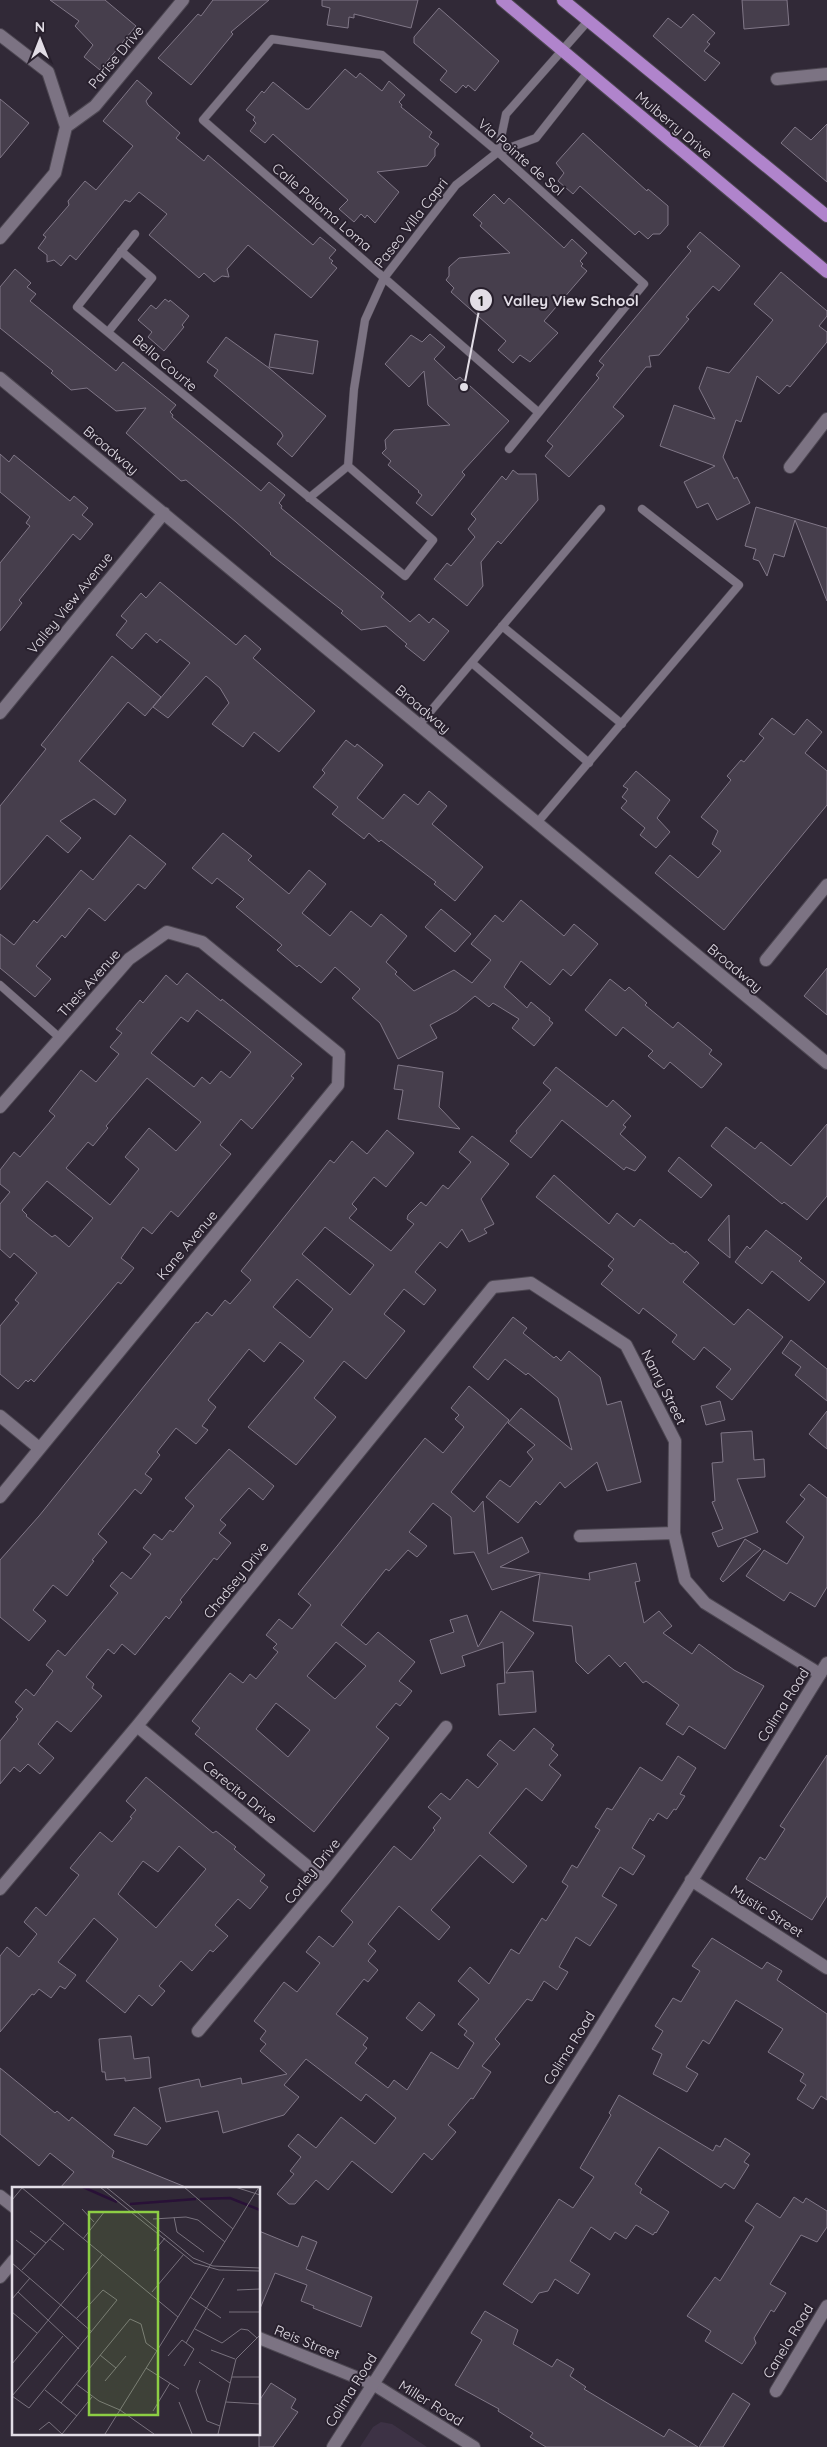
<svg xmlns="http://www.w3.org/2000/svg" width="827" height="2447" viewBox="0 0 827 2447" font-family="Quicksand,sans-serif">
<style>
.built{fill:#3d3245}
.building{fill:#463e4c;stroke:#807787;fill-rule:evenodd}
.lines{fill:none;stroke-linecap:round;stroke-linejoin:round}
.service-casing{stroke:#4d4752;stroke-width:9}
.minor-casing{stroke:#4d4752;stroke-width:14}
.tertiary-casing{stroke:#4d4752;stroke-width:14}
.secondary-casing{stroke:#4d4752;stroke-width:14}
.primary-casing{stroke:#4d4752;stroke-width:14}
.service{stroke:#7c7383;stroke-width:8}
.minor{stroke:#7c7383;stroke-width:12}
.tertiary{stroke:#7c7383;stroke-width:12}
.secondary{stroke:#7c7383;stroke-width:12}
.primary{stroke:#b084cc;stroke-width:12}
.labels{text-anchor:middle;stroke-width:4;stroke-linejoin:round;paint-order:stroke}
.street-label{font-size:14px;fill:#e2dde6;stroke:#28202d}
.inset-river{fill:none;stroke:#291137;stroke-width:2.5}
.inset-road{fill:none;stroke:#78717d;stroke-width:1}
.view{fill:#8dce44;fill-opacity:0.15;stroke:#8dce44;stroke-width:2.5}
.inset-edge{fill:none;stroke:#e2dde6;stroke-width:2.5}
.leader{fill:none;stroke:#e2dde6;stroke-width:2}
.callout-dot{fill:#e2dde6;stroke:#28202d;stroke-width:2}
.mark-label{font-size:15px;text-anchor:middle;font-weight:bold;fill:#111}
.callout-label{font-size:15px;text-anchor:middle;font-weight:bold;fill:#e2dde6;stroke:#28202d;stroke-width:4;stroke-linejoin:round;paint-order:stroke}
</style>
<rect width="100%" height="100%" fill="#312937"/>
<path class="built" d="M381,2422L392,2424L427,2447H360L373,2427Z"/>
<path class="building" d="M50,0H105L136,26L100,70L84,57L93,45L75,26L79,21Z
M213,0H269L231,32L233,34L191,85L158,58L198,14L201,16Z
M322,0H418L411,28L354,14V18L349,17L348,28L327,25L330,8L322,6Z
M742,0H787L789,25L744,29Z
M439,8L499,61L475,91L468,85L466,88L463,85L456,93L440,80L447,71L414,43V37Z
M693,14L715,33L707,42L710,44L704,51L720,63L705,81L653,36L668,18L681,28Z
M345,69L356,78L360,73L382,91L389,81L405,95L399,102L402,105L401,107L432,132L429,137L439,144L435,149V156L427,166L377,172L399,192L375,223L367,215L365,218L361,214L354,222L339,209L348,200L273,134L265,143L250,131L256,123L253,120L255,117L246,110L262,91L264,93L273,82L306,109H309Z
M137,80L152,93L146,101L148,105L180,133L176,138L204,161L208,155L313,245L320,237L336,250L329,258L333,261L331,263L337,268L311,298L248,245L227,269L229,277L222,276L214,282L204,273L199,278L149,235L167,214L139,192L130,202L125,200L76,260L70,255L61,266L54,260L47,262V255L38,248L46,237L43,235L69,205L68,201L85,181L96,190L133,146L103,121Z
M0,99L29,123L0,158Z
M827,124V182L781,143L795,127L811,140Z
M583,133L647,191L648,189L668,206V225L660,234H653L648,239L639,231L635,235L580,186L573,194L558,181L564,173L556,163Z
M494,194L504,204L509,198L564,248L572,239L587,253L580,261L583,264L581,266L587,271L544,321L558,333L530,362L520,355L513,363L498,350L506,341L451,292L454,288L446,280L449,276V267L459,258L510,253L480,226L482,223L473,215Z
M700,232L740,266L719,291L713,286L686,317L689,319L659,355L649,356L651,367H646L613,407L624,416L569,477L545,456L553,446L547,441L599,378L596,375L604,365L599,361L691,251L687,247Z
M15,269L31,283L27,287L36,294L30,301L116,371L123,362L139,375L176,405L170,412L173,415L172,417L261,491L269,482L285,495L279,503L282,506L281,508L384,593L381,597L410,622L419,614L429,623L433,618L449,631L424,661L405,646L407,644L386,626L361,630L341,613L343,611L270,554L271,553L236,522L186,480L181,481L126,433L146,408L116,411L87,388L71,390L51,373L53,371L0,328V287Z
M781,272L827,311V316L819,326L827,332V342L790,387L787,385L779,394L757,376L741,422L736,420L723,457L734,479L737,477L750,503L717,520L708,503L697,508L684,482L715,466L660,446L674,405L715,419L699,388L707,367L729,373L773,320L754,304Z
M165,299L169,302L170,300L189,316L182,325L184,327L164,351L148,337L152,332L138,320L151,305L156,309Z
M275,334L318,341L313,374L269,367Z
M430,334L445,347L434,359L456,380L460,377L509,421L462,472L465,475L432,516L416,503L422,495L418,492L419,491L388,465L391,461L382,453L386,449L385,440L394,430L450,425L428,405L424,371L409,387L385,364L411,335L422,342Z
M226,337L269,368L326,416L292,457L277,444L283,436L281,432L214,376L218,370L207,362Z
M0,454L9,462L14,455L70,501L74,496L88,508L82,515L93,524L80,540L73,534L19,600L22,603L0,631V563L30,526L26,523L30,517L0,492Z
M513,470L518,474H536L538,500L501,544L498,541L481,562L483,586L467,606L434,579L447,563L451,566L475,537L468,529L476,519L471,514L502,476L506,480Z
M756,507L827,528V601L795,520L784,557L774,554L767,576L759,561L753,559L756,549L745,546Z
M160,582L236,645L245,635L261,649L253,658L315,711L279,752L254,732L243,747L212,724L229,703L220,688L206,676L168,718L153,707L190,663L160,639L157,643L146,633L132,649L116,635L127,621L121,616L141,593L146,598Z
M112,656L161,697L145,716L128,702L79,761L126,800L115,815L94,799L60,821L81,838L68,853L47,835L0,890V806L46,749L41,745Z
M772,718L794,735L807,719L822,732L805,753L827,771V805L724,930L655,873L670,855L698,878L721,851L712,844L718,831L701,817L731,780L727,776L741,760L744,762L764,738L759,734Z
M346,740L355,747L357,744L383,765L357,798L383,819L404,794L418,805L429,791L447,806L432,824L483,867L455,901L434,884L436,882L381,840L379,842L369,833L364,839L332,814L338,807L313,787L325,773L322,770Z
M636,771L670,800L657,818L670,832L656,848L640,835L645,828L621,808L627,801L622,797L628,789L623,786Z
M223,833L252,856L248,860L289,894L309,870L326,884L302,913L330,936L351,911L371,927L381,914L407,936L386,962L397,972L395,974L414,991L454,970L472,983L491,960L471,944L495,915L503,922L521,900L564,936L574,924L598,944L571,976L563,969L550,985L521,961L504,987L527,1008L531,1002L550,1018L549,1020L553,1023L534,1046L512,1028L519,1019L493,1003L489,1007L475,996L457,1011L430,1025L437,1038L398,1059L380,1023L352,998L360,989L335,967L321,983L299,965L297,967L277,950L282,945L236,907L244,899L217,878L212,884L192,868Z
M130,835L166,864L145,889L138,884L105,921L89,908L65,938L62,935L36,966L51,979L35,997L0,968V934L14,945L34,920L37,923L81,870L93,880Z
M441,909L471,934L455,952L425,927Z
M827,968V1015L804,996Z
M187,973L221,1001L222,999L302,1064L291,1076L294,1078L252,1129L241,1119L220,1145L231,1154L178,1217L171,1211L152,1234L143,1227L121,1258L134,1268L121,1284L118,1282L34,1382L31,1379L28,1382L26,1380L18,1389L0,1374V1326L19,1303L15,1300L37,1273L14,1253L10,1258L0,1249V1204L10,1192L0,1184V1170L14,1152L20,1157L55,1116L49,1111L81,1070L96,1082L119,1054L110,1047L122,1033L116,1029L140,1000L143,1003L166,975L177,985ZM197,1010L251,1052L230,1078L221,1071L210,1084L202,1077L194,1087L151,1053L181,1017L188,1022ZM147,1078L201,1122L176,1151L149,1128L125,1157L139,1169L110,1205L66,1168L88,1142L93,1146L108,1128L106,1126ZM47,1181L93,1218L69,1247L55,1235L52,1237L26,1216L27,1215L22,1210Z
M610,979L625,991L629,987L647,1003L645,1005L673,1028L678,1022L712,1050L709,1054L722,1064L703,1087L701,1088L670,1062L664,1069L648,1056L653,1051L623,1027L616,1036L585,1010Z
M398,1065L443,1072L439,1107L460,1129L398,1119L403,1090L394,1089Z
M556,1067L607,1107L613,1100L631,1116L623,1125L626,1127L620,1134L646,1157L635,1171L626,1167L624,1170L562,1120L531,1158L510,1141L517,1133L516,1131L551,1090L543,1083Z
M827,1124V1196L807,1220L784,1202L782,1204L711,1146L726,1127L755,1149L761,1142L791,1166Z
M387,1130L414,1153L386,1187L374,1177L352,1204L357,1209L349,1218L391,1251L414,1224L407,1219L408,1215L421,1202L426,1206L443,1185L448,1189L471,1162L459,1152L472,1136L509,1164L481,1199L494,1224L484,1229L487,1233L469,1242L462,1229L447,1248L440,1242L415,1272L436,1290L424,1305L404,1289L384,1314L405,1331L393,1346L366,1379L344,1361L314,1398L336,1417L296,1465L248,1427L304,1361L280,1342L264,1362L249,1349L208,1400L216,1407L202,1426L208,1430L196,1444L176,1428L157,1452L160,1455L145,1474L152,1479L141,1494L135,1489L98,1534L107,1542L92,1560L94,1561L67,1596L53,1585L33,1610L46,1621L29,1641L0,1617V1560L39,1516L196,1322L198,1323L207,1312L212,1316L225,1300L230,1304L251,1280L241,1271L330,1160L334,1163L352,1141L367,1154ZM325,1227L374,1265L350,1295L302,1254ZM297,1279L333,1309L310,1338L273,1307Z
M679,1157L712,1185L701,1198L668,1171Z
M554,1175L609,1224L617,1213L634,1227L640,1219L671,1244L673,1243L685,1253L686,1251L699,1263L683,1282L734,1325L748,1309L783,1337L732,1400L716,1387L731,1369L704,1347L694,1360L672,1342L677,1335L643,1308L639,1314L601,1284L613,1270L608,1266L614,1259L536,1197Z
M729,1215L730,1258L708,1240Z
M766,1230L802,1258L799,1261L825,1282L809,1301L772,1271L762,1284L735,1262L747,1246L750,1249Z
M513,1317L527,1328L523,1333L554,1358L556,1356L561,1361L569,1351L600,1377L607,1405L621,1401L641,1482L607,1491L597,1462L565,1488L560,1482L540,1505L536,1501L518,1523L486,1497L500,1480L510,1487L533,1459L527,1452L535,1445L508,1423L521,1408L572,1450L558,1398L528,1373L526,1375L505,1359L488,1380L473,1367Z
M791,1340L827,1369V1401L795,1375L801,1367L782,1353Z
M469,1386L509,1420L451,1492L474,1512L483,1501L488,1554L522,1537L529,1552L500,1567L590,1580L589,1573L636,1563L640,1581L635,1582L644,1623L659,1611L672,1626L663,1633L692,1654L699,1644L734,1670L764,1686L725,1749L689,1726L683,1735L666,1724L679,1705L646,1681L643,1683L625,1662L620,1667L609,1655L588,1674L576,1662L572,1626L533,1621L540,1574L492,1590L474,1552L454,1554L451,1517L433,1503L409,1532L427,1546L417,1557L408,1550L389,1571L386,1569L341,1625L366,1645L378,1632L415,1662L399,1681L412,1691L400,1706L396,1703L376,1727L389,1738L314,1832L195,1734L200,1728L192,1721L230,1673L243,1683L250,1674L256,1679L278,1652L273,1648L277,1644L266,1635L279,1619L292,1629L311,1605L298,1594L425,1438L443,1453L464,1427L455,1419L459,1415L451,1408ZM336,1642L366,1666L335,1699L307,1676ZM276,1703L310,1730L288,1757L256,1729Z
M720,1401L725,1420L706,1425L701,1406Z
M827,1411V1449L809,1434Z
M752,1431L754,1460L764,1459L765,1477L737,1479L758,1532L718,1547L712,1533L723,1529L712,1502L715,1501L712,1463L723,1462L721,1433Z
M229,1449L274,1486L263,1500L249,1488L220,1520L226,1525L219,1533L231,1543L217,1560L214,1558L180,1600L182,1602L169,1619L166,1616L135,1655L122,1644L114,1654L108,1649L86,1677L94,1684L92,1688L102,1696L71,1732L57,1721L38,1744L54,1758L40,1774L28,1764L20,1772L14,1767L0,1784V1741L18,1719L16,1717L23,1709L15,1702L26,1689L34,1696L53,1671L46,1665L58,1650L65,1656L118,1593L110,1586L122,1572L131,1579L151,1554L143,1548L154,1534L162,1540L170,1530L173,1532L194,1506L185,1498Z
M809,1484L827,1498V1587L815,1607L790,1592L784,1601L746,1576L764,1550L787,1564L804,1537L786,1522L805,1499L800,1495Z
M745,1539L761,1549L723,1582L720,1579Z
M501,1611L534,1633L506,1673L533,1671L536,1712L499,1715L497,1684L505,1683L503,1642L462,1656L465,1666L441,1674L430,1640L454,1632L450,1620L467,1615L478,1647Z
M534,1728L554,1745L551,1749L558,1755L549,1765L561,1775L542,1801L526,1788L489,1833L527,1866L513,1883L480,1855L431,1910L450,1927L439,1940L399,1906L368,1944L376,1951L368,1961L378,1970L368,1982L364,1979L336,2014L368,2038L363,2045L367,2048L355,2063L388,2088L394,2080L407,2090L431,2052L458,2069L474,2043L464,2035L467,2031L458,2024L479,1999L458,1981L470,1967L489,1984L511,1949L519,1954L542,1918L546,1921L568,1886L562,1882L572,1865L577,1868L600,1830L595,1827L607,1808L612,1810L640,1767L662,1781L678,1756L696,1768L680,1794L685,1796L676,1810L674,1809L667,1819L658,1813L653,1821L650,1818L632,1848L645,1856L633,1875L620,1867L602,1896L617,1905L590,1946L576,1937L559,1967L568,1972L557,1990L544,1981L532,2001L527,1999L495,2039L500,2044L482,2066L491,2072L473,2099L471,2098L448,2125L456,2132L432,2160L424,2153L392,2193L352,2161L328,2190L316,2180L295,2204H289L277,2194L294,2174L290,2171L301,2157L288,2146L298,2134L316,2148L341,2117L375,2144L396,2118L366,2094L361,2101L306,2059L284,2085L299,2097L284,2115L223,2133L218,2111L166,2122L159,2088L199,2079L201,2087L241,2078L242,2084L287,2074L260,2051L266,2044L260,2039L266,2031L254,2021L284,1982L297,1992L320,1963L306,1952L319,1936L333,1947L353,1922L341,1911L394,1846L411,1860L435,1830L433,1828L441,1818L428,1807L441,1793L450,1800L467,1779L478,1788L498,1764L487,1755L500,1740L514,1751Z
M827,1755V1896L812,1920L746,1879L760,1857L765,1860L785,1829L780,1826Z
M146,1777L213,1833L216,1831L236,1847L234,1849L265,1875L260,1881L268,1887L250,1909L238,1899L215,1925L228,1936L213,1952L210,1950L192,1971L181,1961L159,1986L165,1991L152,2006L139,1995L125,2013L86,1981L118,1939L94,1918L58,1962L76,1975L65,1989L60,1986L51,1998L39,1989L34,1995L32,1994L0,2032V1956L7,1947L19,1957L37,1934L24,1922L36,1907L46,1916L79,1875L70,1868L100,1832L112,1842L132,1818L130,1817L136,1810L126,1801ZM179,1846L206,1869L156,1928L118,1894L143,1861L158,1872Z
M712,1938L762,1969L767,1962L782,1971L777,1980L827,2014V2100L821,2096L813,2109L797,2099L806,2085L800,2081L804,2074L768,2052L783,2029L736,2000L709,2044L703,2040L686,2067L698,2074L687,2092L653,2074L662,2054L652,2049L663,2031L655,2026L673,1998L681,2002L700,1971L692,1966Z
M419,2002L435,2015L422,2031L406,2018Z
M131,2036L134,2059L149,2057L151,2078L125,2081V2078L106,2080L105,2072H102L99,2039Z
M0,2068L55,2113L57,2111L69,2121L72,2117L114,2151L112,2157L188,2188H60L74,2172L50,2153L39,2166L0,2134Z
M619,2095L713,2151L716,2145L720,2147L725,2138L750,2154L744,2162L749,2165L734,2189L725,2183L721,2188L659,2147L635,2184L642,2189L640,2193L669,2212L656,2233L655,2232L653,2235L636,2225L626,2239L615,2232L610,2240L591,2227L570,2261L590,2274L578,2294L555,2279L548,2291L539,2293L532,2303L503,2284L559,2199L573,2208L594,2177L580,2168L611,2115L609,2113Z
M134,2107L161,2128L147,2145L114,2135Z
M794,2197L803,2203L806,2198L827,2211V2227L817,2242L801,2235L770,2284L786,2293L774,2312L771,2310L754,2338L756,2343L742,2364L705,2341L711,2331L687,2316L715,2277L720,2281L754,2227L745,2221L757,2203L780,2218Z
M259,2231L298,2247L302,2236L317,2242L306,2269L372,2297L361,2327L313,2308L314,2306L301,2301L307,2285L275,2273L259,2311Z
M485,2311L518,2330L513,2344L552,2367L557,2359L574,2369L570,2376L586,2387L584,2389L664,2437L669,2429L698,2447H546L530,2437L533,2433L498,2411L499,2409L455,2385L482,2340L471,2333Z
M271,2383L296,2399L291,2408L298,2412L273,2447H259V2401Z
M733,2393L750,2404L723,2447H699Z"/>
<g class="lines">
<defs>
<path id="service" d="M498,152L536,138L588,72
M135,234L77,307L405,576L433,540L348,466
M108,332L152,278L121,251
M509,449L644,284L498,152L382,55L272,39L203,120L538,412
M309,498L348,466L354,389L365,320L384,278L456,185L498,152L506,114L588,21
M502,626L622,724
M472,663L589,763
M419,725L601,509
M537,823L739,585L642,509
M0,985L60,1038"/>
<path id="minor" d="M0,35L48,72L66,127
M777,79L827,74
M0,238L55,173L66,127L95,106L183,0
M790,467L827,419
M766,960L827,885
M0,1107L129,959L167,932L202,942L339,1054L338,1085L0,1497
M0,1416L39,1448
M580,1536L674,1533
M137,1726L324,1880
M691,1880L827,1968
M0,1889L137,1726L493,1287L531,1283L626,1345L675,1441L674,1533L685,1580L705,1603L820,1674
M198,2031L324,1880L446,1727
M0,2196L14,2207
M0,2277L14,2260
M259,2338L373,2384L474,2447
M776,2391L827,2306"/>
<path id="tertiary" d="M0,378L827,1063
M0,713L164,513"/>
<path id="secondary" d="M333,2447L589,2046L827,1663"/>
<path id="primary" d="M502,0L827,272
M563,0L827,216"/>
</defs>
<use href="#service" class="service-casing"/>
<use href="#minor" class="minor-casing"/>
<use href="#tertiary" class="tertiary-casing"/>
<use href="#secondary" class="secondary-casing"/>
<use href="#primary" class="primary-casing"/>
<use href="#service" class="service"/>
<use href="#minor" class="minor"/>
<use href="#tertiary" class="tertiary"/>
<use href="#secondary" class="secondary"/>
<use href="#primary" class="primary"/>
</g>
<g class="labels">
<g class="street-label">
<text transform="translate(116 57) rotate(-50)" y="5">Parise Drive</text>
<text transform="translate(674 125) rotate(40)" y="5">Mulberry Drive</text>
<text transform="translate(521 157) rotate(41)" y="5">Via Pointe de Sol</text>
<text transform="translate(322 207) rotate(41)" y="5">Calle Paloma Loma</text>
<text transform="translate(411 223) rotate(-52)" y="5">Paseo Villa Capri</text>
<text transform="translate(165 363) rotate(40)" y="5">Bella Courte</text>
<text transform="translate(111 450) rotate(40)" y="5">Broadway</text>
<text transform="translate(70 603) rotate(-51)" y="5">Valley View Avenue</text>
<text transform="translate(423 709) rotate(40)" y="5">Broadway</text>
<text transform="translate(735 968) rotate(40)" y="5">Broadway</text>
<text transform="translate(89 983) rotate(-48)" y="5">Theis Avenue</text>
<text transform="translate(187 1245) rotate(-50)" y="5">Kane Avenue</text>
<text transform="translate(664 1387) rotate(63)" y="5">Nanry Street</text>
<text transform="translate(236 1580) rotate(-51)" y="5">Chadsey Drive</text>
<text transform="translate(783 1705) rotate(-58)" y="5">Colima Road</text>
<text transform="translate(240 1792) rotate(39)" y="5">Cerecita Drive</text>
<text transform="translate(312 1871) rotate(-51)" y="5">Corley Drive</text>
<text transform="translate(767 1911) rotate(33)" y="5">Mystic Street</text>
<text transform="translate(569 2048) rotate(-58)" y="5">Colima Road</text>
<text transform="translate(788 2341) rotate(-59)" y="5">Canelo Road</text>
<text transform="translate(307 2342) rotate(22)" y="5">Reis Street</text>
<text transform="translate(351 2390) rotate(-58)" y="5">Colima Road</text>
<text transform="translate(431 2403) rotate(32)" y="5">Miller Road</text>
</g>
</g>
<g transform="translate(12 2187)">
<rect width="248" height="248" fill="#312937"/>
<path class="inset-river" d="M71,0L105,15M188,12L218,11L248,23M118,17L184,12"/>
<path class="inset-road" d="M9,0L166,130M88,0L182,76L207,83L248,84M94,0L181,71L201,79L248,81M172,0L221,42M223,0L248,8M0,13L10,1M70,22L82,35M162,30L165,45L192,65M141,32L174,30L186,33L213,55M18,44L34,56M38,52L52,63M71,52L93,24M4,53L23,68M142,64L153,51M0,76L80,145M10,83L52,36M225,103L248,102M6,105L67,162M140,105L172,67M178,110L209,131M0,112L18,91M0,125L25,146M217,125H248M183,142L210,156L229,142L236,143L245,151M174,156L212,91M199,163L223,172M88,168L104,181M156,169L170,153L182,162L172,179M187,175L218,196M0,177L90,68M134,181L167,202M220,190H248M188,193L184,204L195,234L208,239M93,194L114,169M64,197L87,214L108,223L142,247M33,203L65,229M0,209L17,221L105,113L91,103L64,132M0,209L51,149M167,215L180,247M214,215L248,217M49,216L118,132L129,137L134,156L145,164M141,224L158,196M27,243L37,235L50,247L80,210M93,247L247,0M206,247L224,172L248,148"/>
<path class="view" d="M77,25H146V228H77Z"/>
<rect width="248" height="248" class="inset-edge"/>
</g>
<path class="leader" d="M464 387L481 300"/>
<g class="callout-dot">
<circle cx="464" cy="387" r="5"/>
<circle cx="481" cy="300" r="12"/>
</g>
<g class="mark-label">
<text x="481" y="306">1</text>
</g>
<g class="callout-label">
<text x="571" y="306">Valley View School</text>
</g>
<g transform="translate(40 40)" stroke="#28202d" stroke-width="4" paint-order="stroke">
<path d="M0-4L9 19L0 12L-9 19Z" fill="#e2dde6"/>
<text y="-8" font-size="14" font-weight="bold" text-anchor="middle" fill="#e2dde6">N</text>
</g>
</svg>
